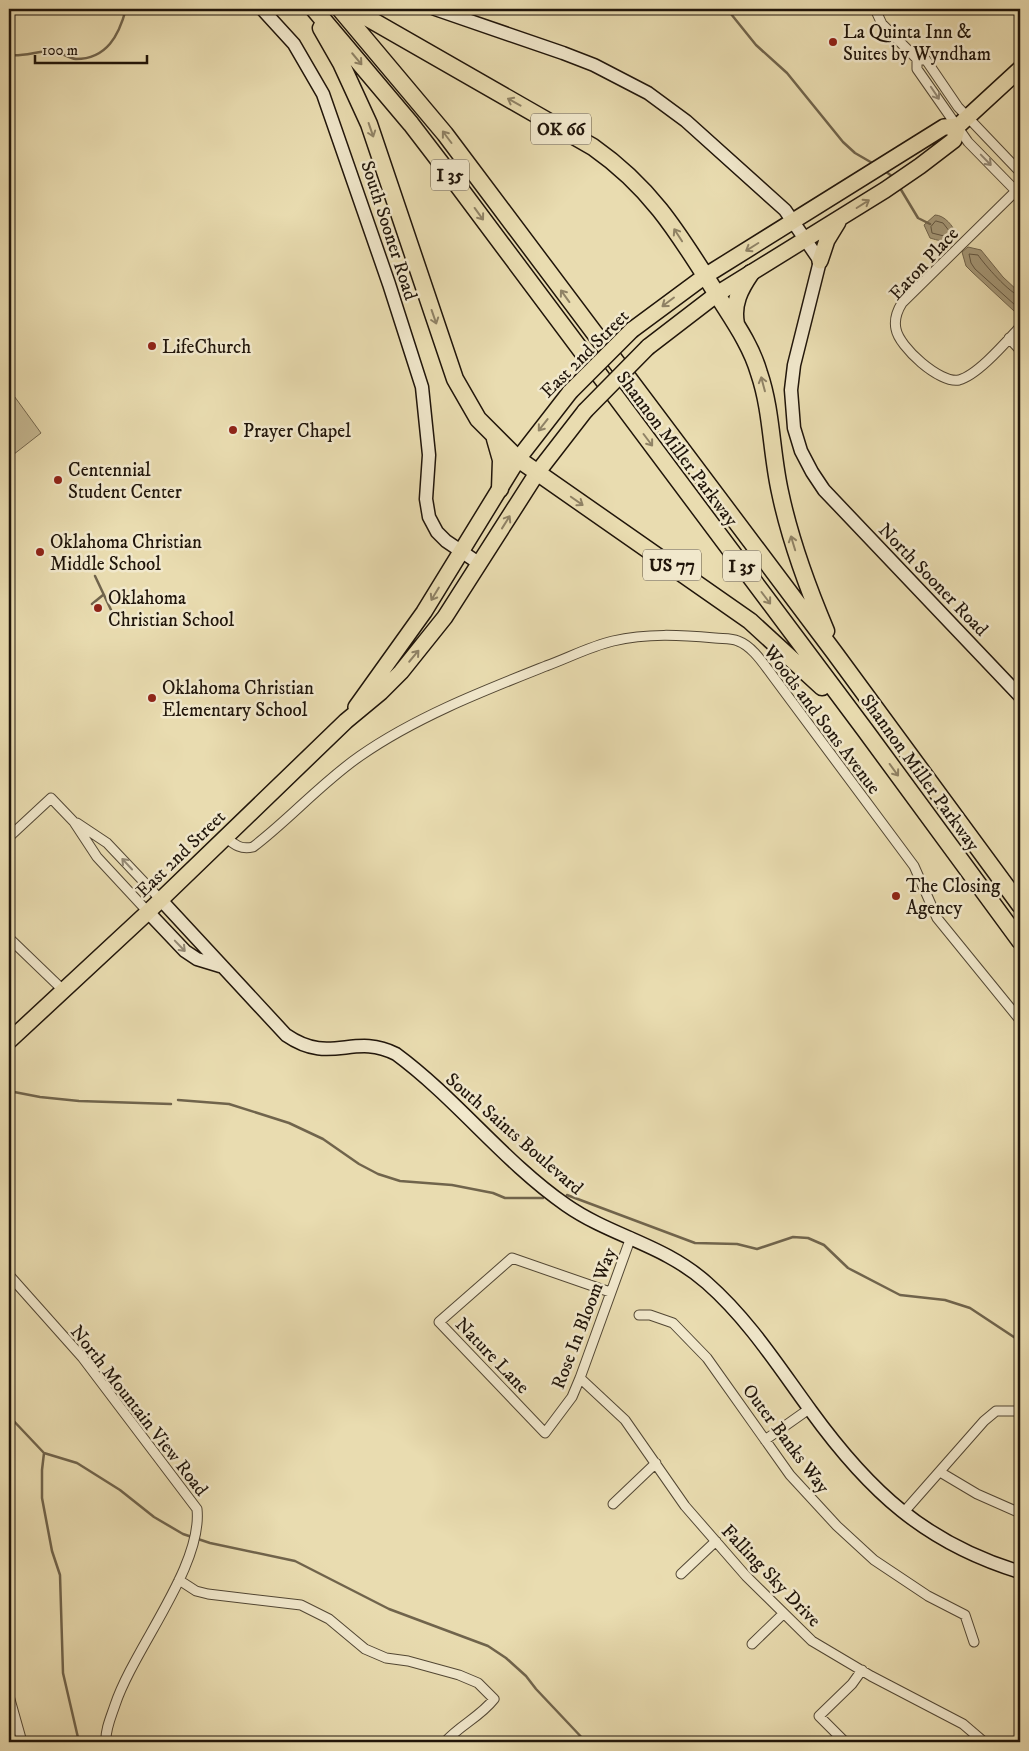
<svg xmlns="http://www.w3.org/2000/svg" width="1029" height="1751" viewBox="0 0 1029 1751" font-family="'IM FELL DW Pica',serif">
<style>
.green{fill:#c7ba94;stroke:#74684f}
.water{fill:#a59878;stroke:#70644c}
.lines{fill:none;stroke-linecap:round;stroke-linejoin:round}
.shore{stroke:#625641;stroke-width:1}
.stream{stroke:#70644c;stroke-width:2.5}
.street-casing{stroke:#524734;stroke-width:11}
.secondary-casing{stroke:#20150a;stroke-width:15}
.primary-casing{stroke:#20150a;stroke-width:18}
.highway-casing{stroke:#20150a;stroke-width:19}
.street{stroke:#f1e8cc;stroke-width:9}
.secondary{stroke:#f1e8cc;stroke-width:12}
.primary{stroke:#e9dcb0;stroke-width:15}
.highway{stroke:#e9dcb0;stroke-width:16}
.primary-bridge-casing{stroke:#20150a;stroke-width:18;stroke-linecap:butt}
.primary-bridge{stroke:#e9dcb0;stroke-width:15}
.oneway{stroke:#8f8265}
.oneway2{stroke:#938975}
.poi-dot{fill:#8f2418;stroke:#f1e8cc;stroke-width:2}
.labels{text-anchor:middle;stroke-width:5;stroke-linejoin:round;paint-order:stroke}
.shield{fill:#f1e8cc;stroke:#5f5444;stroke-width:1}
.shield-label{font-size:18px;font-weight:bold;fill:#20150a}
.poi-label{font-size:19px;fill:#20150a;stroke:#f1e8cc;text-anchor:start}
.street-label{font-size:19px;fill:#20150a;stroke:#f1e8cc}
</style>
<rect width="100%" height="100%" fill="#e9dcb0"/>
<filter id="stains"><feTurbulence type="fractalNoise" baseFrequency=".004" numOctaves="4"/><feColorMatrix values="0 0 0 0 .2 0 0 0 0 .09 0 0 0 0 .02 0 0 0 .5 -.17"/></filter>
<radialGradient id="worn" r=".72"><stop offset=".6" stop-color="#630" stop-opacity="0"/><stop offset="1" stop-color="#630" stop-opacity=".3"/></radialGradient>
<path class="green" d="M9,389L41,433L9,458Z"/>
<path class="water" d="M935,215C944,215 954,226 956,235C949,244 940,241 930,238L924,225Z
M968,247L981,250L1003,277L1020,293V310L1014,311L972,272L966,266L962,252Z"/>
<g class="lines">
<path class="shore" d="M936,221L943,223L950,232V235L944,236L932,233L931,227Z
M1020,296C1010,294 984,264 978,255L969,254L971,263L975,269L1015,305H1020"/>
<path class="stream" d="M727,9L756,45L787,73L843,142L855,153L874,164
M9,55C23,57 37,51 51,51C60,51 67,58 76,59C107,59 119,35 126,9
M885,171L893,177
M900,188L918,218L930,224
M95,576L112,612
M92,604L103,595
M9,1091L40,1097L79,1101L171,1104
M178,1100L229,1104L289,1123L323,1139L359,1164L378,1174L400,1181L452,1185L493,1193L505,1198H543
M567,1195L695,1243L737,1244L757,1249L793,1237L808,1238L824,1245L848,1268L900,1295L945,1300L970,1308L1020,1341
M9,1416L44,1453L77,1463L120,1490L154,1517L183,1534L210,1543L295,1561L389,1609L488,1646L506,1658L526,1676L536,1689L586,1742
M44,1453L42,1470V1498L52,1551L60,1575L63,1673L79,1742"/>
<defs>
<path id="street" d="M875,9L882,24L917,59L926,60L958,107L1020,172
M917,59V69L968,142L1016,191
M1020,187L902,303C897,311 894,320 896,329C899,347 940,384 959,380C978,375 1006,342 1020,327
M1009,338L1020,350
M77,823L107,843L161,900
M9,837L51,798L74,822L97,857L148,912
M225,837C235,845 241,850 253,847C290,819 321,783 360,756C416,717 483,691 546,666C568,658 591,646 613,641C647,633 681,635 715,638C722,639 731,638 738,641C752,646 763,663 772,675L914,866L937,918L1020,1020
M9,938L63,990
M9,1275L82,1357L197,1509C203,1566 134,1648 115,1705C111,1717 105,1730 106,1742
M610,1292L512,1258L439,1322L545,1433L572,1397L580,1378L631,1237
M639,1315H650L673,1323L707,1358L790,1475L837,1526L874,1560L928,1596L965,1615L974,1642
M580,1378L625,1420L685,1506L746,1576L812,1641L871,1676L963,1724L984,1742
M765,1440L809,1409
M940,1472L977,1494L1020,1513
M613,1504L656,1463
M903,1513L984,1421L996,1411H1020
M681,1574L716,1541
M179,1580L196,1591L208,1594L301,1605L329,1619L365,1649L386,1658L408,1661L459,1675L478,1683L494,1699C480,1717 460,1725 445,1742
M752,1644L783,1614
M9,1696L22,1742
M845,1742L819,1716L852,1684L862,1670"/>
<path id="secondary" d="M262,9L294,44L323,94L389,284L422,387L429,455L426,499L429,517L437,532L446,541L480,564
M435,9L563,53L594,65L648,93L686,121L785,210L820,261L794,365L791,390L794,428L801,451L812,472L824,490L1020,696
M161,900L286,1035C331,1066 353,1032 396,1054C457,1099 504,1162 566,1205C612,1237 663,1244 707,1283C749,1320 778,1366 811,1411C869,1491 925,1543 1020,1572
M148,912L185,951L197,959L220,966"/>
<path id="primary" d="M820,261L827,240L838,222
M632,330L705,276L944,127L958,126
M648,347L717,294L885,190L920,166L954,140L958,126L1020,69
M356,707L424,612L518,459L570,392
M9,1041L148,912L346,721L381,692L401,672L445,617L537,473L585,411"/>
<path id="highway" d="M314,9L411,124L447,171L865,730L1020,941
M340,9L445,134L834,652L1020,905
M352,9L593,147C653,189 680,236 718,296C733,320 751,345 759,373C772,411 771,452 780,492C790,540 807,586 826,631
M321,28L341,63L369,124L455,379L478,419L518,459L750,621L822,687
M736,324C732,304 740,289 751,273
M495,439L501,460L500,489"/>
</defs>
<use href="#street" class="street-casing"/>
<use href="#secondary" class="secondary-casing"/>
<use href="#primary" class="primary-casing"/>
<use href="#highway" class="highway-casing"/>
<use href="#street" class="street"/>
<use href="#secondary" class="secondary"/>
<use href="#primary" class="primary"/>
<use href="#highway" class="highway"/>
<defs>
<path id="primary-bridge" d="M570,392L632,330
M585,411L648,347"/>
</defs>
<use href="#primary-bridge" class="primary-bridge-casing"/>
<use href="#primary-bridge" class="primary-bridge"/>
</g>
<defs><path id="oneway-shaft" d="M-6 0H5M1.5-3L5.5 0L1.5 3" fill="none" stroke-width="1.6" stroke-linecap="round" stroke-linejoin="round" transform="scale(1.25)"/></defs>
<g class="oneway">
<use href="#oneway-shaft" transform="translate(357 59) rotate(50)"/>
<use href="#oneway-shaft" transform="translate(514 102) rotate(-151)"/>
<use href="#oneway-shaft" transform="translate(371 130) rotate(71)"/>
<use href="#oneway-shaft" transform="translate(447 137) rotate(-127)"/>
<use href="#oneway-shaft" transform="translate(863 204) rotate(-32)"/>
<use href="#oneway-shaft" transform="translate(479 214) rotate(54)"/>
<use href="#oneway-shaft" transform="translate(678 235) rotate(-123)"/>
<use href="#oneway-shaft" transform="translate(752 247) rotate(148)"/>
<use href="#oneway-shaft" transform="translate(565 296) rotate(-126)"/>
<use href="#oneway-shaft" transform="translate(668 302) rotate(143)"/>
<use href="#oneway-shaft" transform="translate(434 317) rotate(71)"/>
<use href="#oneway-shaft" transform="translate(763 384) rotate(-105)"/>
<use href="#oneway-shaft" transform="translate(543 425) rotate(128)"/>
<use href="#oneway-shaft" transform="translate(648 440) rotate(53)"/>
<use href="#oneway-shaft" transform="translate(577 501) rotate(35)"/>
<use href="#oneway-shaft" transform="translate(506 522) rotate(-58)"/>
<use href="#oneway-shaft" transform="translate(793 543) rotate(-107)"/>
<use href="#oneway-shaft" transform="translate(435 594) rotate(121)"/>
<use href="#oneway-shaft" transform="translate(766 598) rotate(53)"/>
<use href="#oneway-shaft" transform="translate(414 656) rotate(-50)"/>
<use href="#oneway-shaft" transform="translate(894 770) rotate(54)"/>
</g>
<g class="oneway2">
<use href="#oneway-shaft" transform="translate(935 93) rotate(56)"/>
<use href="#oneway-shaft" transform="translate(986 160) rotate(46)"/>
<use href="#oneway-shaft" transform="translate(127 864) rotate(-133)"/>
<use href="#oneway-shaft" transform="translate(180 946) rotate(46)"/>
</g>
<g class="poi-dot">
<circle cx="833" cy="42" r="5"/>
<circle cx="152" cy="346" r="5"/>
<circle cx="233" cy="430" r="5"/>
<circle cx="58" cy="480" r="5"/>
<circle cx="40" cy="552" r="5"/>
<circle cx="98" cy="608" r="5"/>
<circle cx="152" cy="698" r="5"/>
<circle cx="896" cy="896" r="5"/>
</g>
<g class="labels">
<g class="shield">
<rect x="531" y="113.5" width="60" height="31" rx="4"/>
<rect x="431" y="159.5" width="38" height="31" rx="4"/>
<rect x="643" y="549.5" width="58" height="31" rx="4"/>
<rect x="723" y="550.5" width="38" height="31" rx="4"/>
</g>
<g class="shield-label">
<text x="561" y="135">OK 66</text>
<text x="450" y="181">I 35</text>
<text x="672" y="571">US 77</text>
<text x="742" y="572">I 35</text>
</g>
<g class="poi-label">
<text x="843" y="38">La Quinta Inn &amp;<tspan x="843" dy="22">Suites by Wyndham</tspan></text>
<text x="162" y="353">LifeChurch</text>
<text x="243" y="437">Prayer Chapel</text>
<text x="68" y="476">Centennial<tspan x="68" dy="22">Student Center</tspan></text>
<text x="50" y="548">Oklahoma Christian<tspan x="50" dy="22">Middle School</tspan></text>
<text x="108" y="604">Oklahoma<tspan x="108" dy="22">Christian School</tspan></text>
<text x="162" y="694">Oklahoma Christian<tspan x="162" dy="22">Elementary School</tspan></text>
<text x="906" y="892">The Closing<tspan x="906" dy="22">Agency</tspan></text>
</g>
<g class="street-label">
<text transform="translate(390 230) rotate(72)" y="7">South Sooner Road</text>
<text transform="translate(923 263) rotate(-47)" y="7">Eaton Place</text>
<text transform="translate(584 353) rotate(-45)" y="7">East 2nd Street</text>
<text transform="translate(678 448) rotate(53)" y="7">Shannon Miller Parkway</text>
<text transform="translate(934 579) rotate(46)" y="7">North Sooner Road</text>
<text transform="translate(823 719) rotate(53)" y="7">Woods and Sons Avenue</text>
<text transform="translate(921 772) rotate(54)" y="7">Shannon Miller Parkway</text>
<text transform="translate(180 853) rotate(-44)" y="7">East 2nd Street</text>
<text transform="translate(515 1133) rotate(41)" y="7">South Saints Boulevard</text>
<text transform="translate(583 1318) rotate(-69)" y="7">Rose In Bloom Way</text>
<text transform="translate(493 1355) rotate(46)" y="7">Nature Lane</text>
<text transform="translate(140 1410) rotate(52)" y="7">North Mountain View Road</text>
<text transform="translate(787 1438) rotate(53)" y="7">Outer Banks Way</text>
<text transform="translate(772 1575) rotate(46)" y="7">Falling Sky Drive</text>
</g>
</g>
<rect width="1029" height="1751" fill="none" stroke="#e9dcb0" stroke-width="30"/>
<rect x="10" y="10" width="1009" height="1731" fill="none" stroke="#20150a" stroke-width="2.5"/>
<rect x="15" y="15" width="999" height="1721" fill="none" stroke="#20150a"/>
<path d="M35 55v8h112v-8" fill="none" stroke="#20150a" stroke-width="2.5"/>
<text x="42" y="55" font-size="15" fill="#20150a" stroke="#f1e8cc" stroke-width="4" paint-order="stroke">100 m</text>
<rect width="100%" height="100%" filter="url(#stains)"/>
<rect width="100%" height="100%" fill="url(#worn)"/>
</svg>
